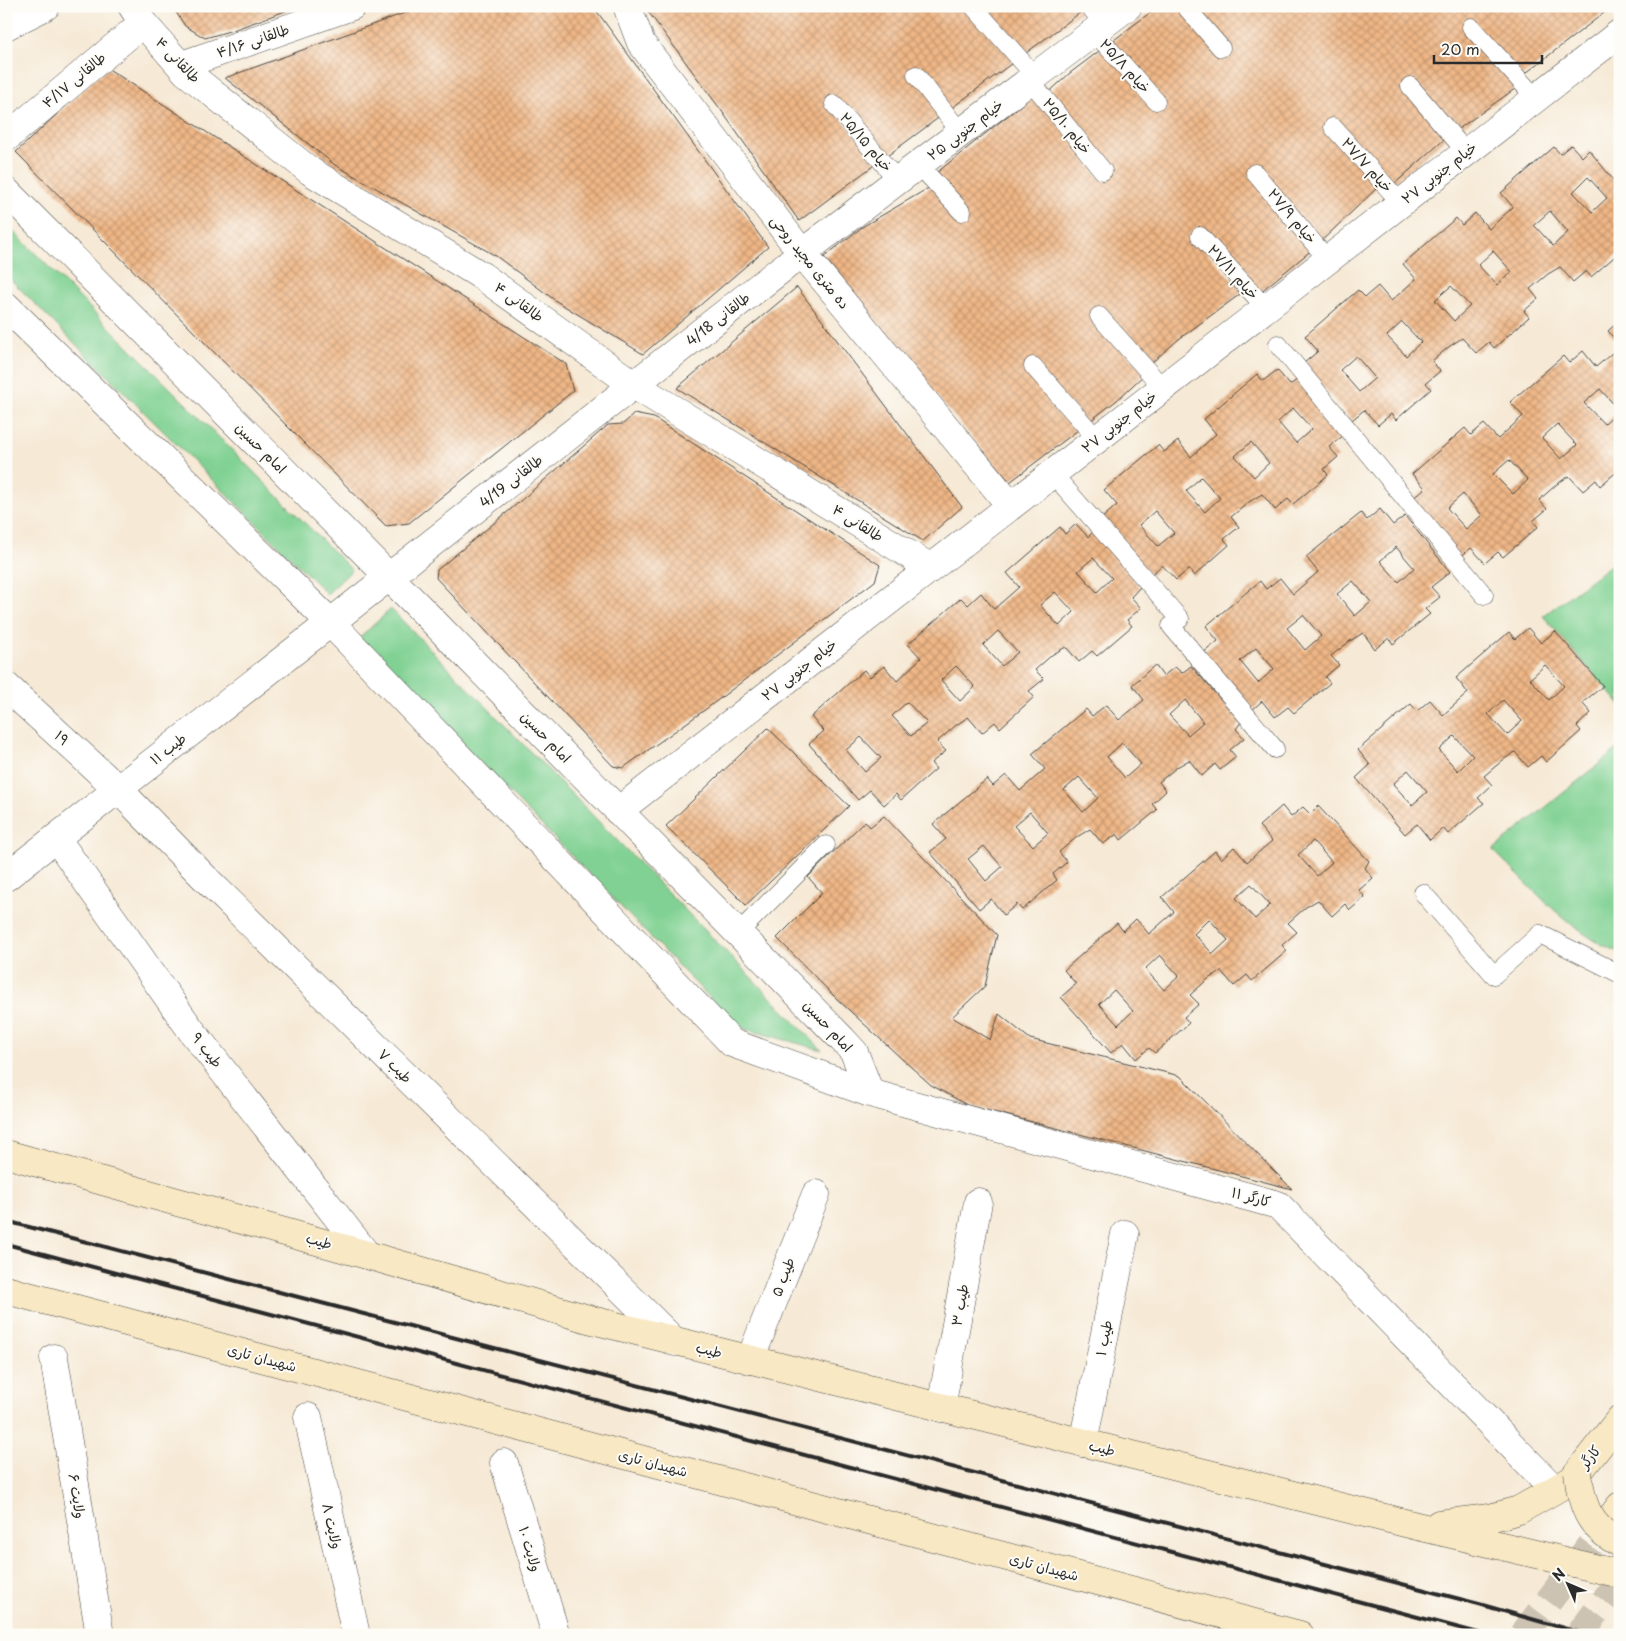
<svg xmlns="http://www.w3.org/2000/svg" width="1626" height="1641" viewBox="0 0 1626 1641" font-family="'Playpen Sans','Playpen Sans Arabic',sans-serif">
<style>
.grass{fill:#80d193;stroke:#567e5f}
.building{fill:url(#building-cross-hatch);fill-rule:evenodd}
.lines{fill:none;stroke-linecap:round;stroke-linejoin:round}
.secondary-tunnel{stroke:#cdc3b3;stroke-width:28;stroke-dasharray:28 14;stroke-linecap:butt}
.lane-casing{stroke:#494844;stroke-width:19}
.street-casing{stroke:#494844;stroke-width:29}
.secondary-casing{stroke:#494844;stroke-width:29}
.lane{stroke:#fff;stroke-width:18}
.street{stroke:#fff;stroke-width:28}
.secondary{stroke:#f8e8c3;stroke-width:28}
.rail{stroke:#2b2b2b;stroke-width:4}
.secondary-bridge-casing{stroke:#494844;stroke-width:29;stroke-linecap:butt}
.secondary-bridge{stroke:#f8e8c3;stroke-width:28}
.labels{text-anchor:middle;stroke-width:4;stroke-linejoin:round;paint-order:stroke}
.street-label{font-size:14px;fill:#2b2b2b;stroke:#fdfcf7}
</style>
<defs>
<pattern id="building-cross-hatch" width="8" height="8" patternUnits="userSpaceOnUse" patternTransform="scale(1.25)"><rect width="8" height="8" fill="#f0b786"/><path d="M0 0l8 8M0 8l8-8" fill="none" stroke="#c3956e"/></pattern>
</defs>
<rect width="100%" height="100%" fill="#fdfcf7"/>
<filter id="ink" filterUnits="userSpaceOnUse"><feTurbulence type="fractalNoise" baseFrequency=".02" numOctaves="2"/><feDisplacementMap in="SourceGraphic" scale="10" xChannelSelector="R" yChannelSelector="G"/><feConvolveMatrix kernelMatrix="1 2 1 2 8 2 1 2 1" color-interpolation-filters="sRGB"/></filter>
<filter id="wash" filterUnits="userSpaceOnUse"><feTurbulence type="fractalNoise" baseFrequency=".0096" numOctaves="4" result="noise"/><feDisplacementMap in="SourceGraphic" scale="20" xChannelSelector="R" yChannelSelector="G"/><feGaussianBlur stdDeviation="1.12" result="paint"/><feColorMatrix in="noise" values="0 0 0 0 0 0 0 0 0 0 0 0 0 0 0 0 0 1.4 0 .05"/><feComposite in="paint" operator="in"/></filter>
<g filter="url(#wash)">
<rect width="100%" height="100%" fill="#f6e9d5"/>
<path class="grass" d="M6,224L352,570L327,594L6,275Z
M1612,564L1620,574V704L1543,616Z
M391,609L822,1050L738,1027L359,638Z
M1620,747V952C1576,939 1526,882 1493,850Z"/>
<g id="blocks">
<path class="building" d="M172,6H299L233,30L205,38L185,26Z
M424,6H593L768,247L643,354L556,301L496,256L335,165L225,78Z
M644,6H757L760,11L766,6H968L1015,61L883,159L833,94L829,96L826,99L877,163L799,221L721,110Z
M978,6H1082L1085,9L1022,56Z
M1159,6H1613L1522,76L1519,86L1447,137L1391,187H1378L1313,249L1259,293L1199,226L1191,234L1243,292L1179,339L1149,365L1096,307L1090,314L1145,374L1116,401L1010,482L916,371L824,257L862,227L932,186L935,174L1036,93L1102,181L1112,172L1046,95L1070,73Z
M107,68L566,364L573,391L409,523L386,526L16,152Z
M1571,145L1582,157L1589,150L1620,188V252L1591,277L1586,271L1573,282L1560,267L1548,274L1530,289L1538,299L1524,311L1529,317L1494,348L1489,342L1476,353L1462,338L1450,346L1432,361L1440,371L1426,383L1431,389L1396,420L1391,414L1378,425L1364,410L1352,420L1303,364L1318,351L1305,336L1358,290L1365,297L1378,286L1391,301L1416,279L1403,264L1456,218L1462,225L1475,213L1489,229L1513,207L1501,193L1554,147L1560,154ZM1588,177L1607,198L1592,212L1573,192ZM1550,211L1568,232L1553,246L1534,225ZM1493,251L1512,272L1497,285L1478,265ZM1451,286L1470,306L1454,321L1435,300ZM1402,322L1421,342L1406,356L1387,336ZM1356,356L1375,378L1359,392L1340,370Z
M797,287L962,507L923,541L677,388Z
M1620,320V345L1608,331Z
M1620,346V469L1600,486L1596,480L1583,491L1569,476L1557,484L1539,500L1547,509L1533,521L1538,527L1503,557L1498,552L1485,563L1471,548L1459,558L1410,501L1425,488L1412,474L1465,428L1471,435L1484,424L1498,439L1523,416L1510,402L1563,356L1569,363L1583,351L1596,367ZM1600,389L1619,410L1604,424L1584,403ZM1557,424L1577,445L1561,459L1542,438ZM1509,460L1528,480L1513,494L1493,474ZM1463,494L1482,515L1466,529L1447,508Z
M1277,370L1290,385L1298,379L1344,435L1329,447L1338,457L1324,469L1328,475L1293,504L1288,499L1275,510L1262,494L1249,502L1231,517L1239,527L1224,539L1229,545L1194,576L1189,569L1176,580L1162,565L1151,575L1102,518L1117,505L1104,490L1158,445L1164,452L1178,441L1191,457L1216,434L1204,419L1257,374L1263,381ZM1293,408L1312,429L1296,443L1278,422ZM1251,442L1269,463L1254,477L1235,456ZM1201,477L1220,498L1205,512L1186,491ZM1155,511L1174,533L1158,546L1139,525Z
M634,414L654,418L880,565L875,581L706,709L623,768L613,766L436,578L437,570L511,509L608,425L623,424Z
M1380,509L1393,525L1405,516L1450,572L1431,587L1440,597L1425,609L1430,614L1393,644L1389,638L1375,649L1363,633L1350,641L1331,656L1339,665L1325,677L1330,683L1294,713L1288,707L1275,717L1262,701L1250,712L1203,653L1218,641L1206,626L1260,581L1266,589L1280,578L1293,594L1318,572L1306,557L1361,513L1367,520ZM1396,547L1414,568L1399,582L1380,561ZM1353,581L1371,602L1355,616L1337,594ZM1303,615L1321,636L1305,650L1287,628ZM1256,648L1274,669L1258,683L1240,661Z
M1076,524L1088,537L1095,530L1140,587L1131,597L1141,608L1127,620L1132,626L1097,656L1092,651L1079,662L1066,647L1053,654L1035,670L1044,679L1029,691L1034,697L1000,728L995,722L982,733L968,717L955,726L937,742L946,751L931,763L936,769L901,800L896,794L884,805L870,790L858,800L809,744L824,731L811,717L864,670L870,677L884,666L897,681L921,658L908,644L961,598L968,605L981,593L994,609L1019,587L1007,573L1060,527L1065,534ZM1093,558L1112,578L1097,592L1078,571ZM1055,592L1074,612L1059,626L1040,605ZM998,631L1018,652L1002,666L983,645ZM956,666L975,687L960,701L941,680ZM907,702L927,723L911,736L892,716ZM861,737L881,758L865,772L846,750Z
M1528,628L1541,643L1555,631L1603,686L1582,703L1591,713L1577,726L1581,731L1546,762L1541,756L1528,767L1515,752L1503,760L1484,776L1492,785L1478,798L1484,803L1448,834L1443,828L1430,840L1417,824L1405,834L1356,778L1370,765L1358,750L1411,704L1417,711L1430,700L1443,715L1468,693L1456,678L1509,632L1515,639ZM1545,665L1564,686L1549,700L1530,679ZM1503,700L1522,721L1507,735L1488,714ZM1454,736L1473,756L1458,771L1439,750ZM1408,770L1427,792L1412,805L1393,784Z
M1155,665L1163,676L1175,667L1182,673L1191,666L1241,722L1236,729L1244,738L1230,750L1236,757L1220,770L1215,764L1202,776L1189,760L1177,767L1159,782L1166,791L1152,804L1157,810L1121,840L1117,834L1103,844L1090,829L1077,837L1059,852L1067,862L1053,874L1057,880L1022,910L1017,904L1004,915L991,899L979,909L930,852L946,839L933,824L987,779L993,786L1006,775L1020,791L1045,769L1032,754L1086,709L1092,716L1106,705L1119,720L1144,700L1132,685ZM1185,700L1203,722L1188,735L1169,715ZM1122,743L1141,764L1125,778L1107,757ZM1079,777L1098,798L1083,812L1064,790ZM1030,812L1048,833L1033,846L1014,826ZM984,846L1002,867L986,881L968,859Z
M768,728L849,806L746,905L666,826Z
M1282,806L1291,817L1303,807L1310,814L1318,806L1369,861L1365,868L1373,878L1359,890L1365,897L1350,910L1345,904L1332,916L1318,900L1306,907L1288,923L1297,932L1282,945L1287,951L1252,981L1247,975L1234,986L1221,971L1208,979L1190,995L1199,1004L1184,1017L1189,1023L1155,1053L1149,1048L1136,1059L1123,1043L1111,1053L1061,997L1076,984L1064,970L1117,923L1123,931L1136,919L1149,934L1174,912L1162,897L1215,851L1221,859L1234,847L1247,862L1272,841L1259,826ZM1313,841L1332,862L1317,876L1298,855ZM1251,884L1270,905L1255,919L1236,898ZM1209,919L1228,940L1213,954L1194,934ZM1160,955L1179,976L1164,990L1145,969ZM1114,990L1133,1011L1118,1025L1099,1004Z
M884,816L997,935L985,986L952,1017L990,1040L999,1014L1030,1039L1180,1076L1292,1189L967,1105L931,1085L902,1059L836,998L777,938L822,893L808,877L865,821L870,827Z"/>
</g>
</g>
<g filter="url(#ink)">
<use href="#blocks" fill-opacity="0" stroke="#494844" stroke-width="1"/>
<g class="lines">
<path class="secondary-tunnel" d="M1523,1635L1611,1518
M1579,1635L1620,1580"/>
<defs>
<path id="lane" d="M973,6L1035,76
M1089,6L1104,24
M1185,6L1221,48
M1471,27L1536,98
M1094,32L1156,101
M916,75L961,133
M1030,80L1103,171
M1410,86L1466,152
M834,104L898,181
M1333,127L1401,203
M919,165L962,212
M1255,173L1328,260
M1200,236L1266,308
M1099,316L1163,388
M1278,344L1484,595
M1033,366L1097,439
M1052,473L1180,619
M1171,626L1275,749
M1423,893L1494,975L1540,934L1620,974
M738,933L826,845"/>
<path id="street" d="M132,6L143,23L186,72L310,171L482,276L634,385L931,568
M627,6L641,43L802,253L1011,506
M6,26L46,6
M182,65L352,6
M6,138L143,23
M6,191L424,612L842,1039L854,1052L870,1093
M6,306L330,622L732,1043L870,1093L1278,1205L1554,1489
M6,686L118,789L203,876L675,1342
M618,811L1620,33
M56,838L191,1030L367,1255
M6,877L802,253L1128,6
M54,1358L100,1635
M750,1360L816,1194
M941,1408L978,1202
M308,1417L356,1635
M1083,1443L1125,1234
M504,1463L556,1635"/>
<path id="secondary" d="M6,1154L367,1255L592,1320L1417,1526L1620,1574
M6,1290L1300,1635
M1611,1518L1620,1506
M1439,1524L1490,1518L1519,1510L1572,1480L1620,1419"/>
</defs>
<use href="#lane" class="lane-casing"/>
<use href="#street" class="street-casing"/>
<use href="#secondary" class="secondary-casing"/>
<use href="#lane" class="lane"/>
<use href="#street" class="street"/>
<use href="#secondary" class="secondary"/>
<path class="rail" d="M6,1221L1479,1604L1588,1635
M6,1244L1486,1635"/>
<defs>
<path id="secondary-bridge" d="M1578,1472C1581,1504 1588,1527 1620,1543"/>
</defs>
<use href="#secondary-bridge" class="secondary-bridge-casing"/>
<use href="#secondary-bridge" class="secondary-bridge"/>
</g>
</g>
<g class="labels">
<g class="street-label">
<text transform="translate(253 41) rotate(-19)" y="5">طالقانی ۴/۱۶</text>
<text transform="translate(178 60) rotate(46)" y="5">طالقانی ۴</text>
<text transform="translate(1125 66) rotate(48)" y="5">خیام ۲۵/۸</text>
<text transform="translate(74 80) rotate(-40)" y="5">طالقانی ۴/۱۷</text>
<text transform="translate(1067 126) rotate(51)" y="5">خیام ۲۵/۱۰</text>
<text transform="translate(965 130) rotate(-37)" y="5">خیام جنوبی ۲۵</text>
<text transform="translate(866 142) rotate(50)" y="5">خیام ۲۵/۱۵</text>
<text transform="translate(1367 165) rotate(48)" y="5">خیام ۲۷/۷</text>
<text transform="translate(1439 173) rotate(-38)" y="5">خیام جنوبی ۲۷</text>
<text transform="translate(1292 216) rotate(50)" y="5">خیام ۲۷/۹</text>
<text transform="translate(810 262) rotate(51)" y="5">ده متری مجید روحی</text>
<text transform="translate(1233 272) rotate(48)" y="5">خیام ۲۷/۱۱</text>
<text transform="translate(519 302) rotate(36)" y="5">طالقانی ۴</text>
<text transform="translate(718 319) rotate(-38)" y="5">طالقانی 4/18</text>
<text transform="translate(1119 422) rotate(-38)" y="5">خیام جنوبی ۲۷</text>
<text transform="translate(261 448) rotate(45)" y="5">امام حسین</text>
<text transform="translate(511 481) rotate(-38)" y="5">طالقانی 4/19</text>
<text transform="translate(858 523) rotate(32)" y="5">طالقانی ۴</text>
<text transform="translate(799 670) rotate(-38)" y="5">خیام جنوبی ۲۷</text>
<text transform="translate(546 737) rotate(46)" y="5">امام حسین</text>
<text transform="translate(62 738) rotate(42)" y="5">۱۹</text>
<text transform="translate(168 749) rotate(-38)" y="5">طیب ۱۱</text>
<text transform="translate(828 1026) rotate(47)" y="5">امام حسین</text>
<text transform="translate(207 1050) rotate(52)" y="5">طیب ۹</text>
<text transform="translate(395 1066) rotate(45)" y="5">طیب ۷</text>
<text transform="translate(1251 1197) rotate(15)" y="5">کارگر ۱۱</text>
<text transform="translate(319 1241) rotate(16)" y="5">طیب</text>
<text transform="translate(783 1277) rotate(-69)" y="5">طیب ۵</text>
<text transform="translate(960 1305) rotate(-80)" y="5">طیب ۳</text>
<text transform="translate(1104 1338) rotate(-79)" y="5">طیب ۱</text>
<text transform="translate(709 1350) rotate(14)" y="5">طیب</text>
<text transform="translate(262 1358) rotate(15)" y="5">شهیدان تاری</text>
<text transform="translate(1102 1448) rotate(14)" y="5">طیب</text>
<text transform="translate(1590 1457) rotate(-52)" y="5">کارگر</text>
<text transform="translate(653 1463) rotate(15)" y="5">شهیدان تاری</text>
<text transform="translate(77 1496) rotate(81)" y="5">ولایت ۶</text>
<text transform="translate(332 1526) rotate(77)" y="5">ولایت ۸</text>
<text transform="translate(530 1549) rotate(73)" y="5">ولایت ۱۰</text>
<text transform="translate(1044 1567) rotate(15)" y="5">شهیدان تاری</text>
</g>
</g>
<rect width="1626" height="1641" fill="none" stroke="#fdfcf7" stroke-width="25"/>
<g transform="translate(1568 1584) rotate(315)" stroke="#fdfcf7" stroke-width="4" paint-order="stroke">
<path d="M0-4L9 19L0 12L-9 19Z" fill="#2b2b2b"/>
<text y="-8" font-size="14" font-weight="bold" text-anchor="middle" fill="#2b2b2b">N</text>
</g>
<path d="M1434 55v8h108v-8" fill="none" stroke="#2b2b2b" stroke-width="2.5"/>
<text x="1441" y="55" font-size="15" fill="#2b2b2b" stroke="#fdfcf7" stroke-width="4" paint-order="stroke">20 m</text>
</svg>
